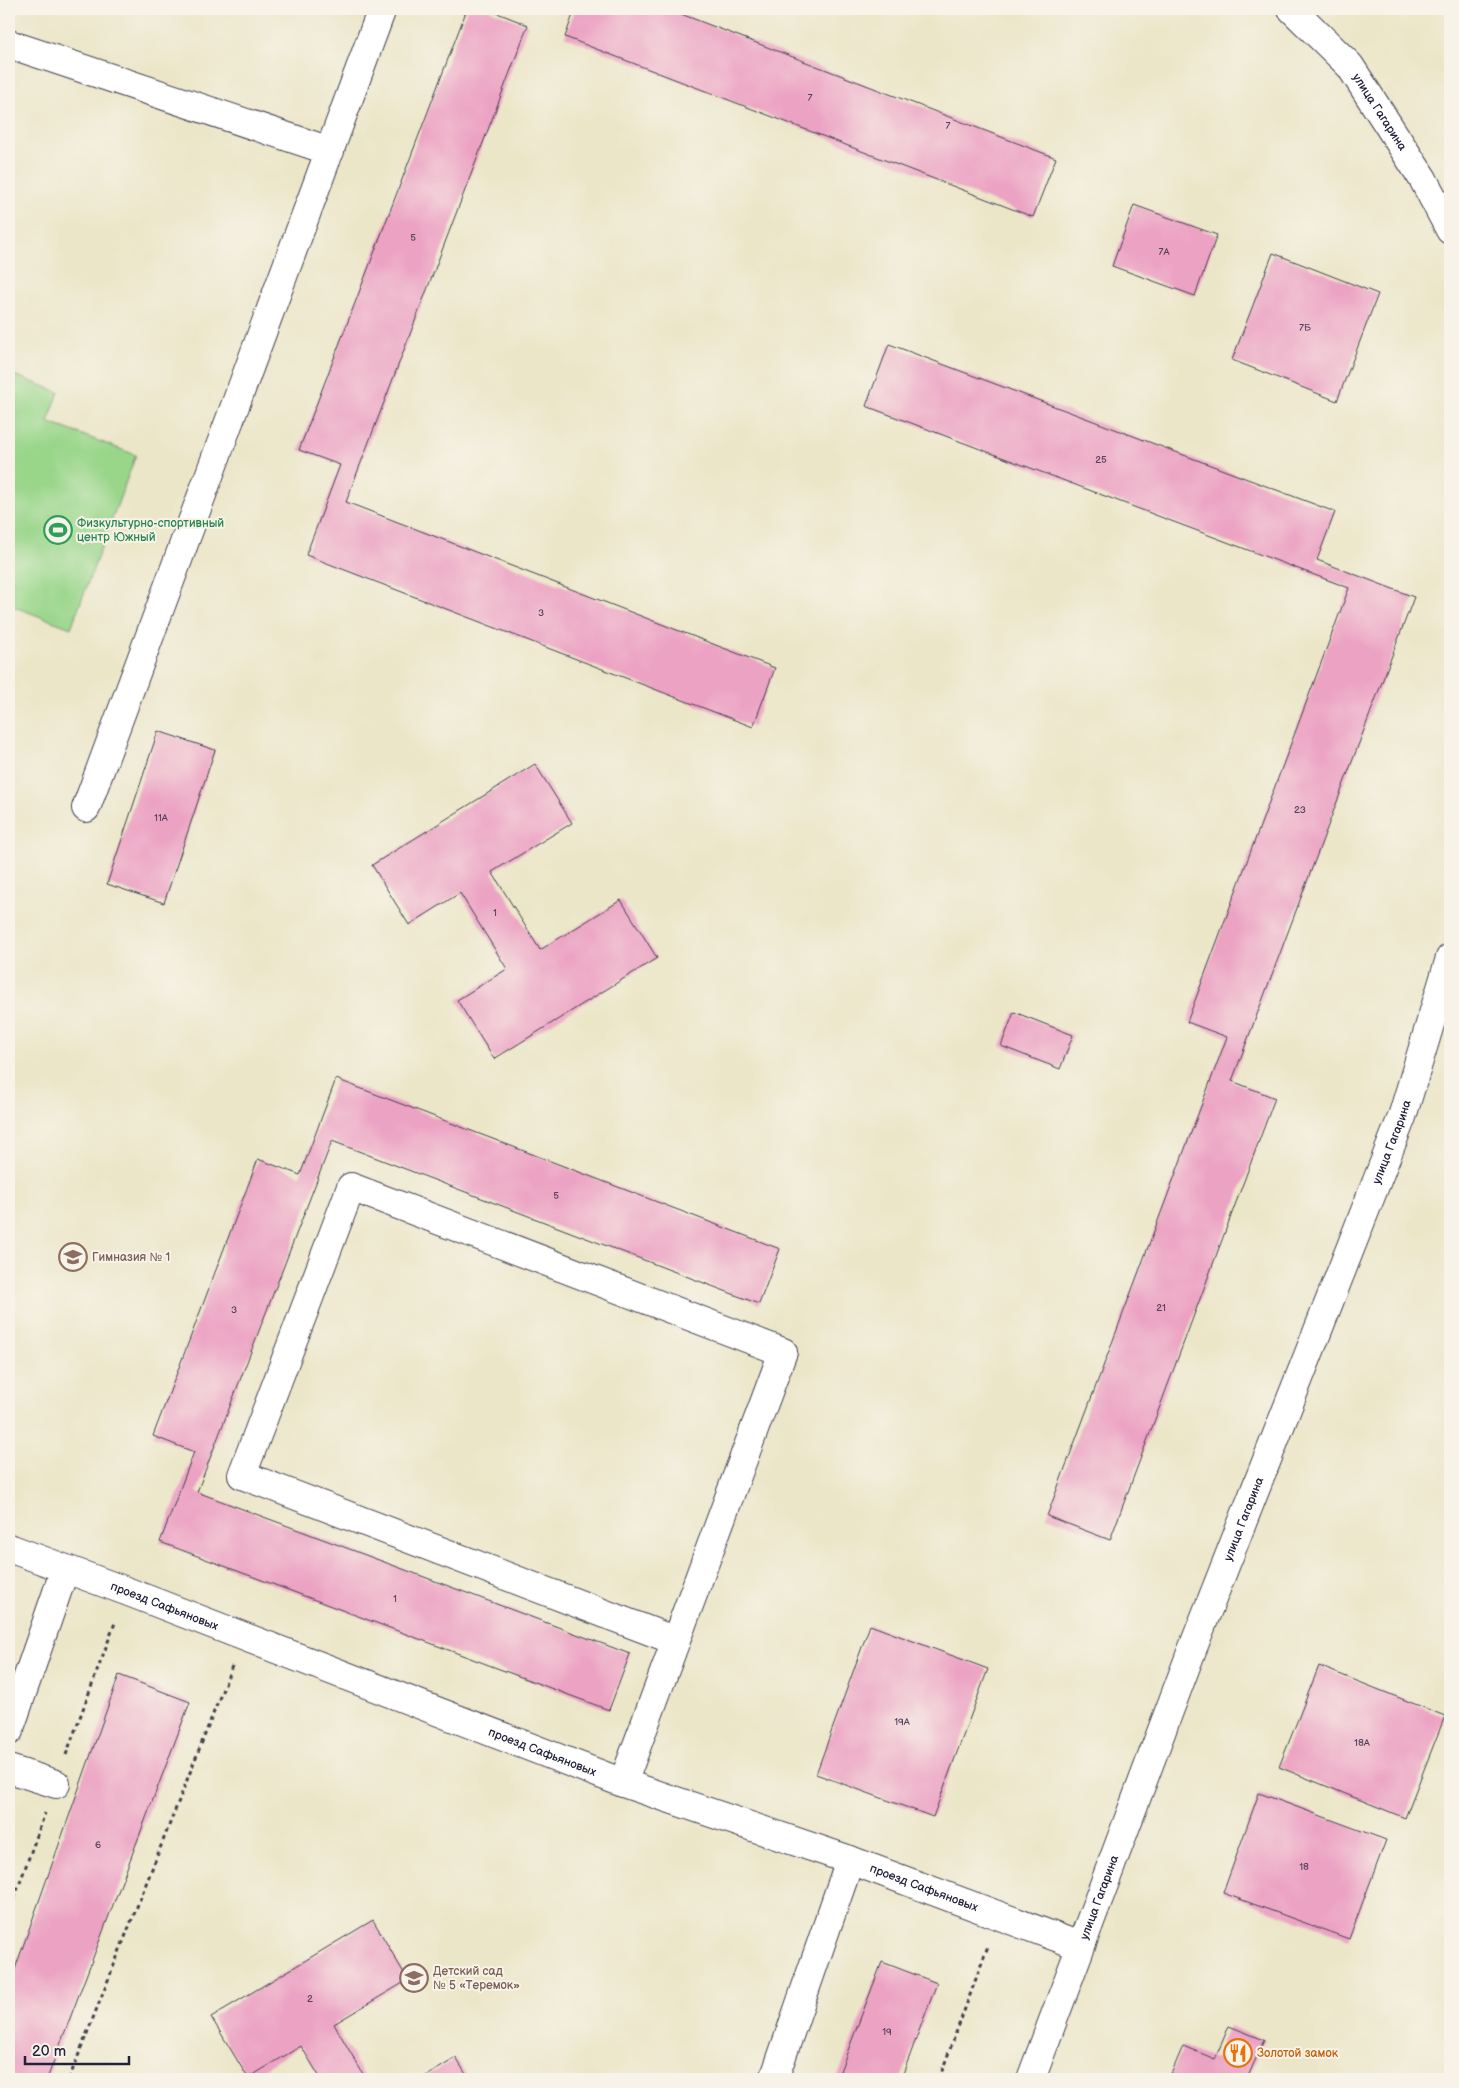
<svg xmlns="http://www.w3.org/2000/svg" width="1459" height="2088" viewBox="0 0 1459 2088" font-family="'Balsamiq Sans',sans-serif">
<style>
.green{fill:#99d68a;stroke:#5e7c62}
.building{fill:#eca3c3}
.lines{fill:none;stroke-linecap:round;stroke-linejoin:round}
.minor-casing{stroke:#403f50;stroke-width:30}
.path{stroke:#403f50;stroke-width:3;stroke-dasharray:4 4;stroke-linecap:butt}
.minor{stroke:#fff;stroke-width:28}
.labels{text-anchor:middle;stroke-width:4;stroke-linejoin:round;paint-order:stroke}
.number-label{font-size:10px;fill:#54425d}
.street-label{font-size:12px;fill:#22223b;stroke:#f7f3e8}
.leisure-label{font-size:12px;fill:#27864d;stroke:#f7f3e8;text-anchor:start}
.education-label{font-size:12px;fill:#785e54;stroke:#f7f3e8;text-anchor:start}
.food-label{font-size:12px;fill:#c56008;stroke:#f7f3e8;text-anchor:start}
</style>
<rect width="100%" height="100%" fill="#f7f3e8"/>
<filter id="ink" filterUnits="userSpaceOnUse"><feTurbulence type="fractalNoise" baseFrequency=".02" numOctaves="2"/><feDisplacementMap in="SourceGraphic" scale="10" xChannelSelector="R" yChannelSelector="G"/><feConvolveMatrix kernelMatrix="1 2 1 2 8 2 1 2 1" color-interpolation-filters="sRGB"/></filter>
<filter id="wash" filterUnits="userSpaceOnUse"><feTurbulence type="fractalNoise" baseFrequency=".0096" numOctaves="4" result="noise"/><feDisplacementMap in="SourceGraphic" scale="20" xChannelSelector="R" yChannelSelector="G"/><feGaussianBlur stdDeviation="1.12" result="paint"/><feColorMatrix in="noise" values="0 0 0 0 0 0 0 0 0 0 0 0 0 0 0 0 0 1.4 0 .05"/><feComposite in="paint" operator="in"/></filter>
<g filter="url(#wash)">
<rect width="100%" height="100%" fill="#ece6c9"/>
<path class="green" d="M9,373L59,392L48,422L136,455L71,628L9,605Z"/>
<g id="blocks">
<path class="building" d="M467,9H487L528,25L346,502L775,668L753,727L306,555L340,465L299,450Z
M575,9H668L1056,158L1033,217L565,37Z
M1134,205L1217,235L1195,296L1112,266Z
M1273,253L1378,294L1337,401L1232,360Z
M889,344L1335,512L1317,560L1414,597L1232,1081L1275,1098L1110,1540L1047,1516L1227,1037L1187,1022L1349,588L866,406Z
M158,731L215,750L164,903L107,884Z
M535,764L572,823L492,872L540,950L621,900L657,958L494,1059L457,1000L507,969L460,893L409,925L372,865Z
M1014,1012L1073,1035L1060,1069L1001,1046Z
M336,1079L780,1249L759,1304L332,1141L197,1492L630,1654L609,1710L160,1542L194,1452L153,1436L258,1159L300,1175Z
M870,1625L988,1669L933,1817L816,1774Z
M1319,1666L1445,1716L1405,1818L1279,1767Z
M119,1675L190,1702L47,2079H9V1986Z
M1259,1793L1386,1840L1349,1939L1223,1893Z
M373,1920L408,1980L334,2024L366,2079H321L301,2046L248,2078L211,2017Z
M882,1962L937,1983L901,2079H837Z
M1229,2026L1264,2040L1247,2079H1169L1183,2046L1215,2059Z
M456,2058L469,2079H421Z"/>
</g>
</g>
<g filter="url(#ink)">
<use href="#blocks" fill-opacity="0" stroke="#403f50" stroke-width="1"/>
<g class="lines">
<defs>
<g id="minor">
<path id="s1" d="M1292,9L1350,66L1423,179L1450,230"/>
<path d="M9,44L330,151"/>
<path d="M86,808L382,9"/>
<path id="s2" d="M9,1548L126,1591L623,1783L850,1860L1080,1946"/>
<path d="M9,1731L65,1569"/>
<path d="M9,1769L56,1784"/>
<path d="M623,1783L783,1352L351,1187L242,1475L676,1641"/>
<path d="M774,2079L850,1860"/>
<path id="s3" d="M1031,2079L1192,1650L1402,1117L1450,958"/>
</g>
</defs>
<use href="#minor" class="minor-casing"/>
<path class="path" d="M66,1755L116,1620
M9,1913L45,1813
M69,2079L232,1666
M939,2079L988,1946"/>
<use href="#minor" class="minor"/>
</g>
</g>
<defs>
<symbol id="stadium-ring" viewBox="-11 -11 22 22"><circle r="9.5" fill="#f7f3e8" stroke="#2e9e5b" stroke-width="1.5"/><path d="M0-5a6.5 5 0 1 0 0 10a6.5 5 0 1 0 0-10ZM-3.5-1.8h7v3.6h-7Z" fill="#2e9e5b"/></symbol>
<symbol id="school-ring" viewBox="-11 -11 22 22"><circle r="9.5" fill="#f7f3e8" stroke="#8d6e63" stroke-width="1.5"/><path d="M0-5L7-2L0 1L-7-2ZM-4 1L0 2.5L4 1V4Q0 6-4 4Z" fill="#8d6e63"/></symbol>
<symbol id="restaurant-ring" viewBox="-11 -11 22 22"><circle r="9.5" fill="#f7f3e8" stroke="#e8710a" stroke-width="1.5"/><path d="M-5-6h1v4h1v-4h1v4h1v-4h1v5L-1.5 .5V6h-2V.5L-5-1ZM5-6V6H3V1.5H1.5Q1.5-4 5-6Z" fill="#e8710a"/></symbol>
</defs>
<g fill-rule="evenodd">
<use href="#stadium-ring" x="42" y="514" width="32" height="32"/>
<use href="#school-ring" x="57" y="1241" width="32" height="32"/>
<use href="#school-ring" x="398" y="1962" width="32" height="32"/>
<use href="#restaurant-ring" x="1222" y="2037" width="32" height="32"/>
</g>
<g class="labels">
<g class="number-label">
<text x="810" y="101">7</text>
<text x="948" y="129">7</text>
<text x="413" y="241">5</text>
<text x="1164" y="255">7А</text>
<text x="1305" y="331">7Б</text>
<text x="1101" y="463">25</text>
<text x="541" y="616">3</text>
<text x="1300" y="813">23</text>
<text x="161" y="821">11А</text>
<text x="495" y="916">1</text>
<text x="556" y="1199">5</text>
<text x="1161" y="1311">21</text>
<text x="234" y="1313">3</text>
<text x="395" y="1602">1</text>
<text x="902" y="1725">19А</text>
<text x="1362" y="1746">18А</text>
<text x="98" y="1848">6</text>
<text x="1304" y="1870">18</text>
<text x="310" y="2002">2</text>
<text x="887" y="2035">19</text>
</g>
<g class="street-label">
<text dy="4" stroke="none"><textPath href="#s1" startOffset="136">улица Гагарина</textPath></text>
<text dy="4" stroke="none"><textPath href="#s3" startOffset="1004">улица Гагарина</textPath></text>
<text dy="4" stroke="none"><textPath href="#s3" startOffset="599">улица Гагарина</textPath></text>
<text dy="4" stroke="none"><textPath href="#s2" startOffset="166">проезд Сафьяновых</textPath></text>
<text dy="4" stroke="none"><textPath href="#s2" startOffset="571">проезд Сафьяновых</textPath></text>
<text dy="4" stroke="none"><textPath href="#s2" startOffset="976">проезд Сафьяновых</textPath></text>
<text dy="4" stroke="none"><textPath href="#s3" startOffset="194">улица Гагарина</textPath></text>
</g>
<g class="leisure-label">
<text x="77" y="527">Физкультурно-спортивный<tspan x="77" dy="14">центр Южный</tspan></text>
</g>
<g class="education-label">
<text x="92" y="1261">Гимназия № 1</text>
<text x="433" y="1975">Детский сад<tspan x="433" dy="14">№ 5 «Теремок»</tspan></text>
</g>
<g class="food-label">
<text x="1257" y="2057">Золотой замок</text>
</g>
</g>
<rect width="1459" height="2088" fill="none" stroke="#f7f3e8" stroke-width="30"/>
<path d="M25 2056v8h104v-8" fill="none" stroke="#22223b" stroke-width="2.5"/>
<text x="32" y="2056" font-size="15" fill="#22223b" stroke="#f7f3e8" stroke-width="4" paint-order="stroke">20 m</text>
</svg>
